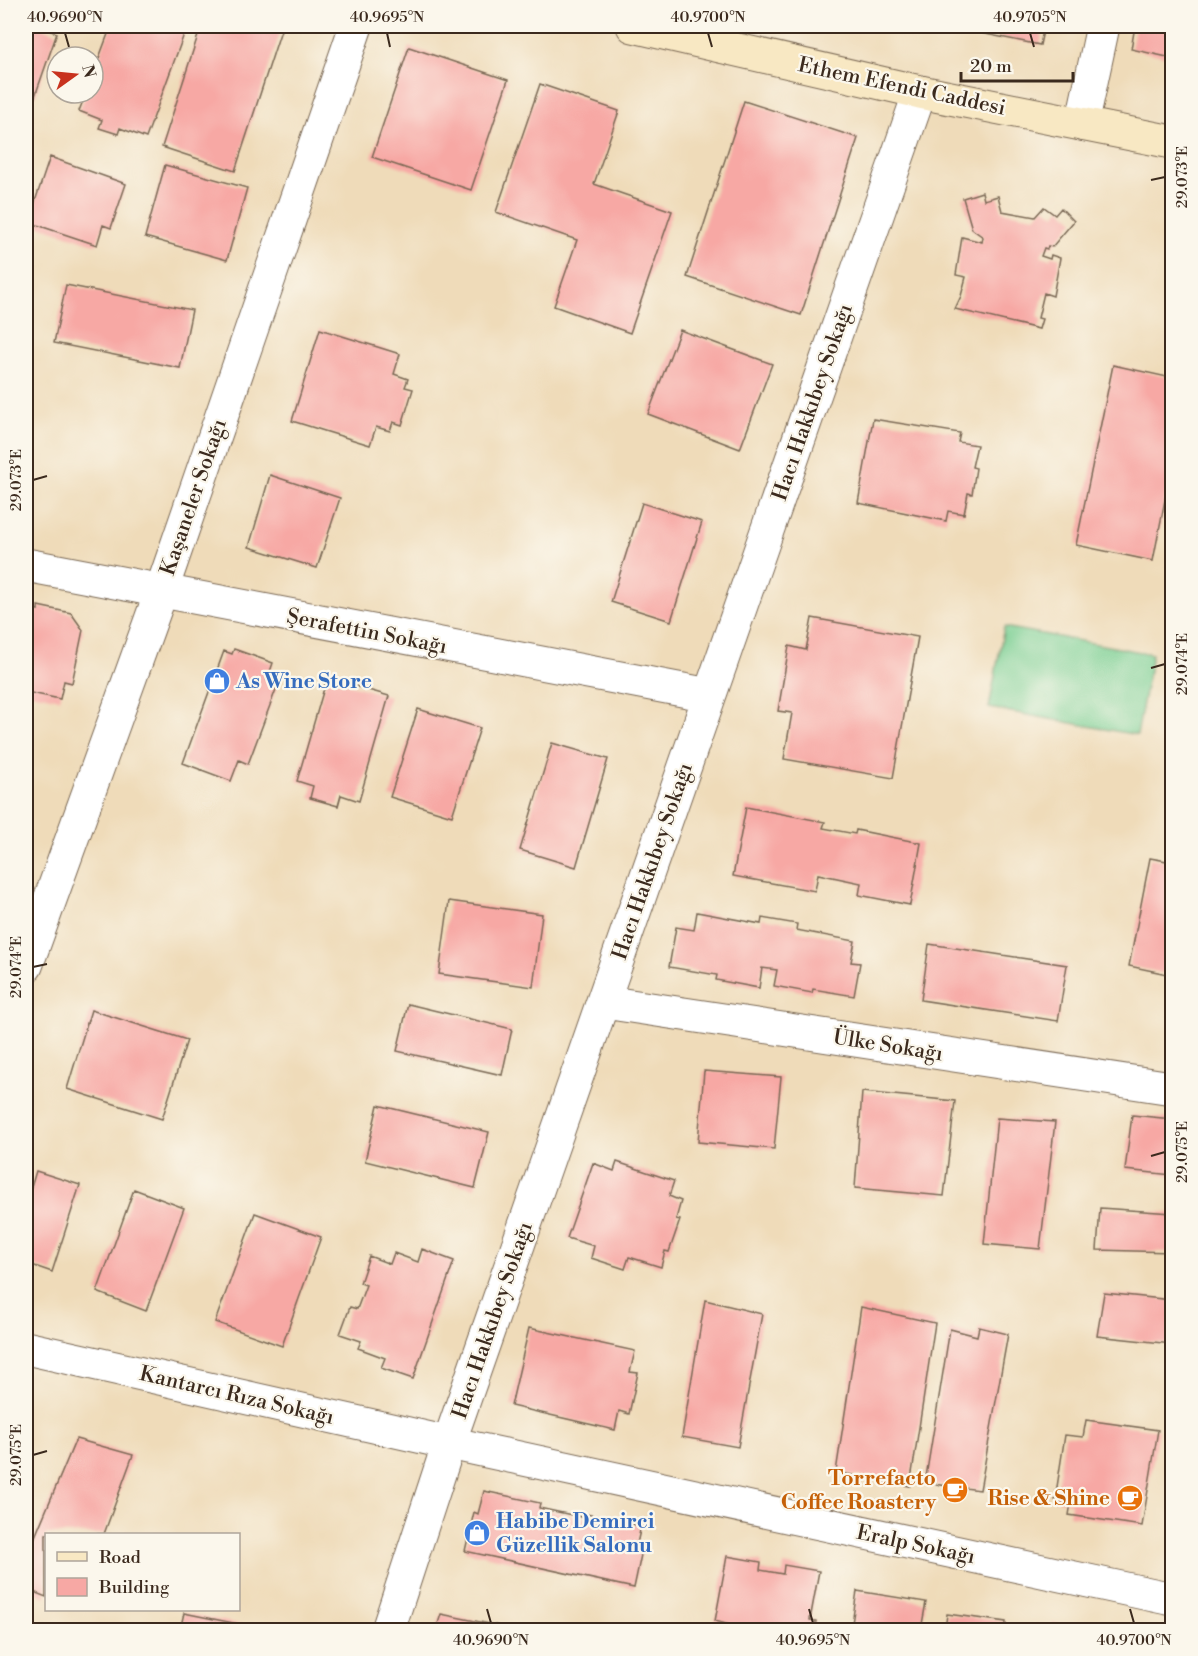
<svg xmlns="http://www.w3.org/2000/svg" width="1198" height="1656" viewBox="0 0 1198 1656" font-family="'Libre Bodoni',serif">
<style>
.pitch{fill:#7acf93;stroke:#5a7c58;stroke-width:1.5}
.building{fill:#f7a8a4}
.lines{fill:none;stroke-linecap:round;stroke-linejoin:round}
.minor-casing{stroke:#7a6854;stroke-width:35}
.tertiary-casing{stroke:#7a6854;stroke-width:35}
.secondary-casing{stroke:#7a6854;stroke-width:35}
.minor{stroke:#fff;stroke-width:33}
.tertiary{stroke:#fff;stroke-width:33}
.secondary{stroke:#f8e8c3;stroke-width:33}
.ticks{fill:none;stroke:#3b2a1e;stroke-width:2}
.labels{text-anchor:middle;stroke-width:4.5;stroke-linejoin:round;paint-order:stroke}
.street-label{font-size:21px;fill:#3b2a1e;stroke:#fbf7ec}
.shop-label{font-size:21px;font-weight:bold;fill:#366cbe;stroke:#fbf7ec;text-anchor:start}
.food-label{font-size:21px;font-weight:bold;fill:#c56008;stroke:#fbf7ec;text-anchor:end}
.neatline{fill:none;stroke:#3b2a1e;stroke-width:2}
.ticks-label{font-size:15px;text-anchor:middle;fill:#3b2a1e}
</style>
<rect width="100%" height="100%" fill="#fbf7ec"/>
<filter id="ink" filterUnits="userSpaceOnUse"><feTurbulence type="fractalNoise" baseFrequency=".0167" numOctaves="2"/><feDisplacementMap in="SourceGraphic" scale="12" xChannelSelector="R" yChannelSelector="G"/><feConvolveMatrix kernelMatrix="1 2 1 2 8 2 1 2 1" color-interpolation-filters="sRGB"/></filter>
<filter id="wash" filterUnits="userSpaceOnUse"><feTurbulence type="fractalNoise" baseFrequency=".008" numOctaves="4" result="noise"/><feDisplacementMap in="SourceGraphic" scale="24" xChannelSelector="R" yChannelSelector="G"/><feGaussianBlur stdDeviation="1.35" result="paint"/><feColorMatrix in="noise" values="0 0 0 0 0 0 0 0 0 0 0 0 0 0 0 0 0 1.4 0 .05"/><feComposite in="paint" operator="in"/></filter>
<g filter="url(#wash)">
<rect width="100%" height="100%" fill="#efdbb9"/>
<path class="pitch" d="M1004,627L1152,654L1137,735L989,708Z"/>
<g id="blocks">
<path class="building" d="M26,26H36L57,33L26,122Z
M111,26H187L146,138L120,128L118,134L99,128L102,120L79,111L86,93H93V74Z
M201,26L282,27L235,171L162,147Z
M946,26H1044L1040,45Z
M1135,26H1172V58L1131,49Z
M409,47L508,80L471,190L372,157Z
M540,84L619,111L594,184L672,211L630,333L554,306L577,240L496,212Z
M744,101L858,138L801,315L687,277Z
M50,157L126,184L111,228L103,225L97,245L28,222Z
M165,165L247,188L227,260L145,237Z
M982,192L984,200L998,196L1002,211L1035,217L1044,207L1055,215L1061,208L1074,221L1052,247L1048,246L1047,249L1044,248L1041,256L1050,259L1051,255L1060,258L1053,296L1044,293L1038,318L1042,319L1039,329L955,309L961,296L966,277L956,275L962,237L982,242L983,237L972,229L963,198Z
M66,285L192,310L180,368L54,343Z
M320,329L400,354L394,374L408,379L405,387L413,389L402,425L393,422L390,431L376,427L370,445L292,421Z
M680,330L772,364L740,449L648,414Z
M1113,365L1172,378V464L1153,561L1076,545Z
M873,419L960,433L958,442L977,445L972,467L976,468L972,494L968,493L964,514L948,511L946,521L858,503Z
M270,475L340,498L317,568L249,547Z
M642,503L702,522L671,621L611,602Z
M38,606L71,613L83,630L72,683L64,681L60,699L26,692V608L38,610Z
M812,618L918,637L893,778L784,759L792,713L778,711L789,646L806,650Z
M234,649L273,663L267,680L278,684L248,764L239,760L231,781L183,763L224,651L232,654Z
M327,678L389,696L359,801L341,795L338,806L310,798L313,786L297,781Z
M418,709L480,728L452,816L390,797Z
M552,743L608,759L576,867L520,850Z
M746,807L825,822L823,828L855,834L856,830L921,843L910,905L859,895L861,883L818,874L815,891L733,876Z
M1150,858L1172,862V975L1129,966Z
M449,901L542,914L533,987L439,974Z
M697,912L761,924L762,918L797,924L796,930L855,941L851,962L860,963L854,996L813,989L812,993L774,986L777,970L762,968L759,988L716,980L717,975L669,967L676,927L694,930Z
M929,944L1067,965L1058,1021L921,1000Z
M408,1004L512,1029L502,1075L397,1051Z
M91,1010L187,1040L162,1119L67,1089Z
M704,1071L781,1077L774,1149L698,1142Z
M862,1092L955,1101L944,1196L855,1188Z
M378,1105L489,1132L475,1188L365,1161Z
M1132,1115L1172,1119V1175L1125,1170Z
M997,1118L1055,1122L1040,1249L984,1244Z
M617,1162L674,1181L669,1196L681,1201L676,1219L680,1220L669,1252L665,1251L661,1267L629,1257L625,1269L591,1258L594,1246L567,1238L593,1163L614,1171Z
M36,1171L80,1185L52,1272L26,1263V1204Z
M134,1189L184,1208L146,1311L97,1292Z
M1100,1208L1172,1213V1252L1097,1250Z
M255,1213L321,1237L282,1346L215,1322Z
M422,1249L454,1261L413,1379L381,1368L385,1358L358,1348L361,1341L340,1334L350,1307L357,1309L366,1285L360,1283L369,1256L390,1264L394,1253L418,1262Z
M1104,1293L1172,1300V1344L1097,1336Z
M705,1300L762,1314L738,1447L682,1437Z
M861,1307L935,1323L910,1486L836,1472Z
M979,1327L1008,1334L980,1490L925,1483L950,1329L977,1336Z
M529,1328L635,1351L630,1372L638,1373L629,1414L619,1411L615,1430L511,1406Z
M1086,1420L1158,1430L1142,1526L1069,1515L1071,1503L1055,1500L1065,1435L1083,1437Z
M76,1439L133,1455L104,1534H46V1597L26,1589V1558Z
M484,1491L540,1503L539,1508L586,1518V1514L641,1526L636,1548L642,1550L634,1588L465,1551L474,1512L478,1514Z
M727,1556L761,1562L760,1570L783,1574L784,1565L819,1571L810,1620L816,1621L815,1630H729L730,1625L715,1621Z
M857,1591L926,1602L921,1630H851Z
M184,1613L263,1629L262,1630H180Z
M441,1614L510,1628V1630H436Z
M947,1614L1006,1622L1005,1630H945Z
M1053,1623L1092,1629V1630H1052Z"/>
</g>
</g>
<g filter="url(#ink)">
<use href="#blocks" fill-opacity="0" stroke="#7a6854" stroke-width="1.5"/>
<g class="lines">
<defs>
<path id="minor" d="M1082,124L1103,26
M26,565L709,695
M604,1002L1172,1088
M26,1348L449,1443L1172,1599
M388,1630L449,1443L920,92"/>
<path id="tertiary" d="M26,966L161,592L356,26"/>
<path id="secondary" d="M633,26L920,92L1172,142"/>
</defs>
<use href="#minor" class="minor-casing"/>
<use href="#tertiary" class="tertiary-casing"/>
<use href="#secondary" class="secondary-casing"/>
<use href="#minor" class="minor"/>
<use href="#tertiary" class="tertiary"/>
<use href="#secondary" class="secondary"/>
</g>
</g>
<path class="ticks" d="M65,33L69,47M387,33L390,47M708,33L712,47M1030,33L1034,47M1151,180L1165,177M33,480L47,476M1151,668L1165,664M33,967L47,964M1151,1156L1165,1152M33,1455L47,1451M487,1609L491,1623M809,1609L813,1623M1130,1609L1134,1623"/>
<defs>
<symbol id="shop-disc" viewBox="-11 -11 22 22"><circle r="9.5" fill="#3f7fe0" stroke="#fbf7ec"/><path d="M-5-2.5h2.3a2.7 3.5 0 0 1 5.4 0H5L5.5 6h-11ZM-1.5-2.5h3a1.5 2.3 0 0 0-3 0Z" fill="#fff"/></symbol>
<symbol id="cafe-disc" viewBox="-11 -11 22 22"><circle r="9.5" fill="#e8710a" stroke="#fbf7ec"/><path d="M-5.5-4.5H6V0H3Q3 3.5 0 3.5H-2.5Q-5.5 3.5-5.5 0ZM3-3.2v2h1.7v-2ZM-6 4.5H4V6H-6Z" fill="#fff"/></symbol>
</defs>
<g fill-rule="evenodd">
<use href="#shop-disc" x="202" y="666" width="30" height="30"/>
<use href="#cafe-disc" x="940" y="1475" width="30" height="30"/>
<use href="#cafe-disc" x="1115" y="1483" width="30" height="30"/>
<use href="#shop-disc" x="462" y="1518" width="30" height="30"/>
</g>
<g class="labels">
<g class="street-label">
<text transform="translate(902 86) rotate(12)" y="7">Ethem Efendi Caddesi</text>
<text transform="translate(812 402) rotate(-71)" y="7">Hacı Hakkıbey Sokağı</text>
<text transform="translate(193 497) rotate(-71)" y="7">Kaşaneler Sokağı</text>
<text transform="translate(367 631) rotate(11)" y="7">Şerafettin Sokağı</text>
<text transform="translate(652 861) rotate(-71)" y="7">Hacı Hakkıbey Sokağı</text>
<text transform="translate(888 1045) rotate(9)" y="7">Ülke Sokağı</text>
<text transform="translate(492 1320) rotate(-71)" y="7">Hacı Hakkıbey Sokağı</text>
<text transform="translate(237 1395) rotate(13)" y="7">Kantarcı Rıza Sokağı</text>
<text transform="translate(916 1544) rotate(12)" y="7">Eralp Sokağı</text>
</g>
<g class="shop-label">
<text x="236" y="688">As Wine Store</text>
<text x="496" y="1528">Habibe Demirci<tspan x="496" dy="24">Güzellik Salonu</tspan></text>
</g>
<g class="food-label">
<text x="936" y="1485">Torrefacto<tspan x="936" dy="24">Coffee Roastery</tspan></text>
<text x="1110" y="1505">Rise &amp; Shine</text>
</g>
</g>
<rect width="1198" height="1656" fill="none" stroke="#fbf7ec" stroke-width="66"/>
<rect x="45" y="1533" width="195" height="78" fill="#fbf7ec" stroke="#aea59a" stroke-width="1.5"/>
<rect x="57" y="1552" width="30" height="9" fill="#f8e8c3" stroke="#aea59a" stroke-width="1.5"/>
<text x="99" y="1563" font-size="18" fill="#3b2a1e">Road</text>
<rect x="57" y="1578" width="30" height="18" fill="#f7a8a4" stroke="#aea59a" stroke-width="1.5"/>
<text x="99" y="1593" font-size="18" fill="#3b2a1e">Building</text>
<g transform="translate(75 75) rotate(75)"><circle r="28" fill="#fbf7ec" stroke="#aea59a" stroke-width="1.5"/>
<path d="M0-4.5L10 22L0 15L-10 22Z" fill="#c8321e"/>
<text y="-9" font-size="16" font-weight="bold" text-anchor="middle" fill="#3b2a1e">N</text>
</g>
<path d="M961 72v9h112v-9" fill="none" stroke="#3b2a1e" stroke-width="3"/>
<text x="970" y="72" font-size="18" fill="#3b2a1e" stroke="#fbf7ec" stroke-width="4.5" paint-order="stroke">20 m</text>
<rect x="33" y="33" width="1132" height="1590" class="neatline"/>
<g class="ticks-label">
<text x="65" y="22">40.9690°N</text>
<text x="387" y="22">40.9695°N</text>
<text x="708" y="22">40.9700°N</text>
<text x="1030" y="22">40.9705°N</text>
<text transform="translate(1182 177) rotate(-90)" y="5">29.073°E</text>
<text transform="translate(16 480) rotate(-90)" y="5">29.073°E</text>
<text transform="translate(1182 664) rotate(-90)" y="5">29.074°E</text>
<text transform="translate(16 967) rotate(-90)" y="5">29.074°E</text>
<text transform="translate(1182 1152) rotate(-90)" y="5">29.075°E</text>
<text transform="translate(16 1455) rotate(-90)" y="5">29.075°E</text>
<text x="491" y="1645">40.9690°N</text>
<text x="813" y="1645">40.9695°N</text>
<text x="1134" y="1645">40.9700°N</text>
</g>
</svg>
